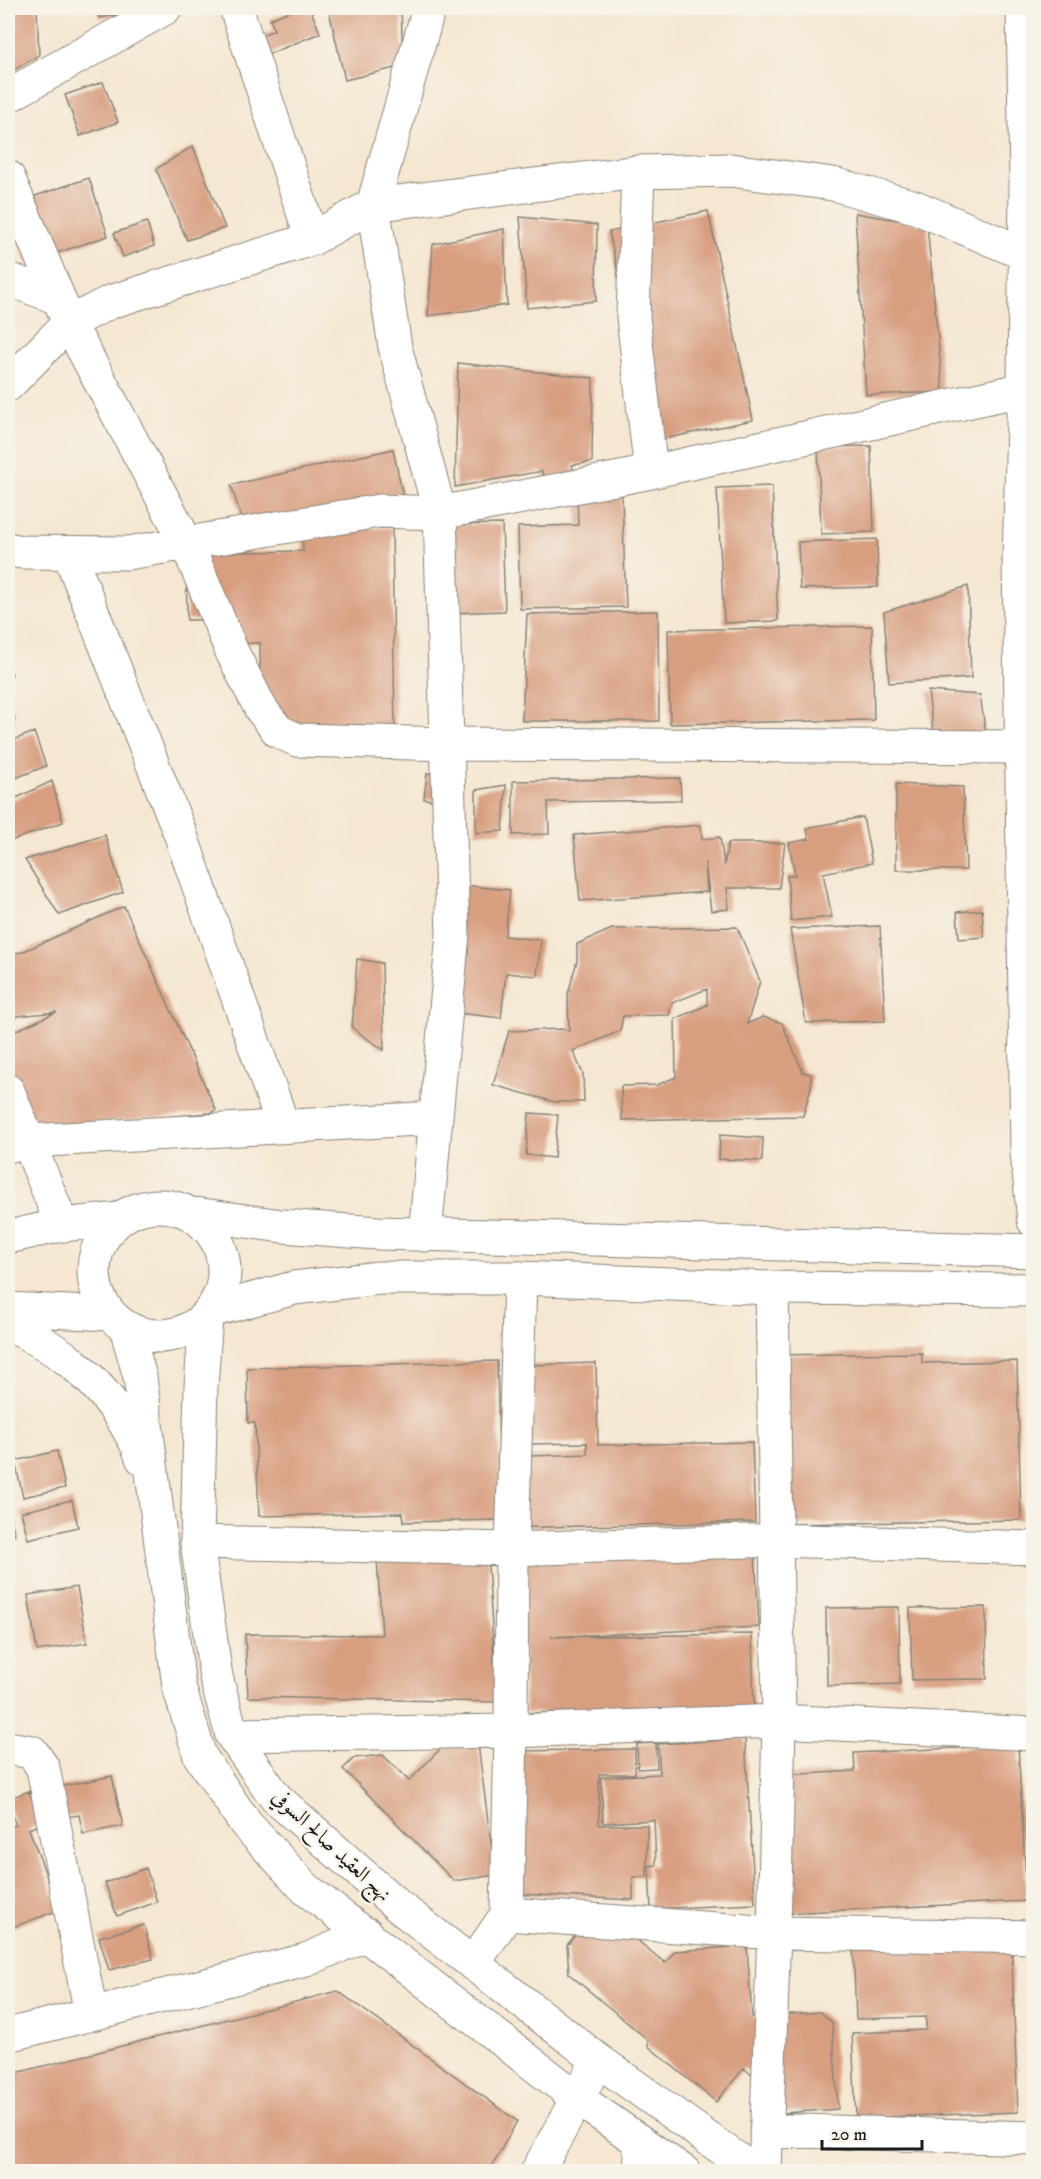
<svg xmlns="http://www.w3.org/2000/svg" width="1041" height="2179" viewBox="0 0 1041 2179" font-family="'IM FELL DW Pica',Amiri,serif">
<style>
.building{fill:#d89e80}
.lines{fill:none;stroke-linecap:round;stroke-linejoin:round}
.minor-casing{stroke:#888277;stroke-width:35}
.major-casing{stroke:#888277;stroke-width:35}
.minor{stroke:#fff;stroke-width:33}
.major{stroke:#fff;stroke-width:33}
.labels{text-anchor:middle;stroke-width:4.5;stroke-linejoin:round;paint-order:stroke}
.street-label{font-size:21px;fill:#1c1c1c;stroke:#f7f3e8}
</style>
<rect width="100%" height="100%" fill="#f7f3e8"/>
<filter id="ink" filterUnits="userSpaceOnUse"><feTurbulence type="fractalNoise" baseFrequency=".0167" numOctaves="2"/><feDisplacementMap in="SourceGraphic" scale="12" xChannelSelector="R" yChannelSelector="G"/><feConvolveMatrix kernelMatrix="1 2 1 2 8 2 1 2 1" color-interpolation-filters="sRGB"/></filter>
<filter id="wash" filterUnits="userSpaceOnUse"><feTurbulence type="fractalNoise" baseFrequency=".008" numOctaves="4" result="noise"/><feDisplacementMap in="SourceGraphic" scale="24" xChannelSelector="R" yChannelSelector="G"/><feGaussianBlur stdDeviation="1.35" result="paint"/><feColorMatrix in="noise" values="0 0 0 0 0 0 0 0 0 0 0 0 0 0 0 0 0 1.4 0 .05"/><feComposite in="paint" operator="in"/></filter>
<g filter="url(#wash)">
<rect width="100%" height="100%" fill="#f5e7d2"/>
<g id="blocks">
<path class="building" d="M8,8H37L39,55L8,74Z
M97,8H149V10L99,18Z
M297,8H310L320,33L252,61L244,42L274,30L270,19Z
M340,8H401L403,66L345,80L329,11Z
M103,82L118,122L80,136L65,95Z
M193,146L225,228L187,240L156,169Z
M89,178L108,236L27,263L8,205Z
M708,211L753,420L654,441L609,232Z
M855,213L927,225L943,392L866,395Z
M520,217L597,225L596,301L527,308Z
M147,222L154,246L123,257L114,233Z
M504,229L507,305L428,316L433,244Z
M458,363L593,378L592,462L572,465L577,485L547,492L542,471L455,487Z
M871,446L874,532L821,534L818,447Z
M393,449L404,501L244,526L231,485Z
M772,486L778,621L724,623L717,488Z
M622,495L626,607L520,609L518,527L578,525L577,496Z
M502,524L505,611L449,613L446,525Z
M392,528L395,735L261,736L260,643L218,644L217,620H187L186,553L303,551L302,529Z
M877,539L878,587L800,589L798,542Z
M968,586L971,678L889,683L884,612Z
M658,611L659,721H522L527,614Z
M872,626L874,720L670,724L668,630Z
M8,663L12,675L8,677Z
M928,691L980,695L986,735L933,731Z
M8,694L15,720L8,723Z
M34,732L46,766L8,781V742Z
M427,773L462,778L458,803L424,799Z
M680,778L681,800L548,802L549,834L513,835V781Z
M52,781L63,822L8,842V802Z
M896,784L963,787L966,870H896Z
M506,785L503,831L476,833V790Z
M863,817L872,863L823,873L832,917L791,921L787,876L795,875L789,843L809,839L807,828Z
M701,825L702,839L720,837L724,865L728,843H785L779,888H727L729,909L711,911L705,862L707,892L580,901L574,835Z
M105,835L123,892L59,915L25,860Z
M462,885L510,890L505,936L541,940L537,976L506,973L501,1018L449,1012Z
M124,906L216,1110L210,1113L24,1129L8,1092V1034L57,1012L18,1016L9,1020L8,954L22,952Z
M982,910L984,937L959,939L957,912Z
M880,926L885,1021L806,1023L790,929Z
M737,927L760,981L747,1024L763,1017L782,1023L803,1072L811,1074V1087L803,1116L622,1120L621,1086L657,1085L676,1077L675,1019L707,1005V989L672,1003L669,1015L623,1016L620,1031L573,1051L583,1074L584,1102H555L493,1085L509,1031L563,1029L569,1031L568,994L577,961V944L612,929Z
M357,959L382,963L384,1050L352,1028Z
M529,1113L558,1115L554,1158L526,1155Z
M720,1135L763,1138L762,1161L719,1159Z
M922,1353V1363L1017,1361L1021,1520L792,1524L770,1355Z
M497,1361L499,1457L587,1454V1443L529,1444L527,1365L596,1363L598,1445L752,1442L755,1522L502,1528L501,1520L404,1522L403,1513L259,1516L255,1423H248L247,1368Z
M57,1451L65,1488L23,1497L15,1461Z
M72,1500L78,1527L28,1539L21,1512Z
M8,1511L15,1534L8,1536Z
M487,1551L497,1702L248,1697L245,1634L382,1635L377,1558Z
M755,1551L759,1627L551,1637L752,1634L754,1709L525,1713L522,1561Z
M77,1587L87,1643L37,1651L28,1595Z
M899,1607L900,1684L827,1686L826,1608Z
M986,1607L987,1679L912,1680L910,1608Z
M745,1739L755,1904L651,1909L649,1866L656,1865L654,1820L603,1823L601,1777L660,1774L658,1744Z
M656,1743L657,1768L638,1769L637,1744Z
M478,1744L495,1875L454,1881L343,1769L354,1758L383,1755L409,1781L441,1748Z
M1018,1745L1027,1901L765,1914L785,1775L855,1771L854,1753Z
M635,1749V1774H599V1825H647V1877H633V1900L518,1894L521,1751Z
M112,1776L123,1826L83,1834L79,1815L65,1817L59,1787Z
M29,1791L41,1824L29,1829L59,1910L8,1929V1847L11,1846L8,1836V1828L16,1825L8,1804V1799Z
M146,1868L157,1902L117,1916L105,1883Z
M144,1925L153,1959L109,1970L99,1937Z
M625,1930L665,1963L675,1951L747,1946L752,2017L820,2012L832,2022L838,2109L757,2115L754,2077L744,2068L716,2102L648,2046V2040L569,1974L567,1945L577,1933Z
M1011,1937L1018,2112L856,2118L852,2033L926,2030V2017L856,2019L853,1943Z
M338,1991L517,2121L489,2172H8V2075Z"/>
</g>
</g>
<g filter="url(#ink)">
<use href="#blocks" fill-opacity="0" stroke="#888277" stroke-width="1.5"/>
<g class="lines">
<defs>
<path id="minor" d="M236,8L312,239L373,205L638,172L731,170L833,184L915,207L1025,254
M1023,8L1026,182L1024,389L1019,560L1027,1152L1034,1221
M8,96L165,8
M638,172L633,317L651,472
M8,177L69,323L187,544L232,652L261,709L278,731L297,740L448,744L1034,747
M8,279L58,298
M8,385L69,323L110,302L312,239
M8,549L21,552L128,553L379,511L440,513L651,472L1034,387
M69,553L180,833L283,1126
M8,1091L62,1225
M8,1146L29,1141L435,1118
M425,1235L453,934L440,513L395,347L373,205L429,8
M197,1542L512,1549L775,1540L1034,1548
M232,1735L511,1731L779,1721L1034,1734
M8,1748L32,1752L43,1768L91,2014
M507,1914L774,1933L1034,1937
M473,1964L507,1914L511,1731L512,1549L520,1278
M8,2035L306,1960L367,1934
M766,2130L1034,2138
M638,2140L641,2155L640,2172
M537,2172L598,2060
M765,2172L774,1933L779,1721L772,1288"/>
<path id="major" d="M94 1271a65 65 0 1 1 130 0a65 65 0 1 1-130 0Z
M188,1213L282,1226L378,1233L1034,1251
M8,1237L62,1225L119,1219
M8,1309L110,1314
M210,1311L294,1288L379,1278H520L772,1288L1034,1290
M206,1316L201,1386L197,1542L216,1677L232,1735L276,1798L398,1906L598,2060L755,2172
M8,1324C58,1348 97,1376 126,1425C132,1436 139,1446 142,1458
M126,1327L140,1377L179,1687L200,1756L246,1824L306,1889L577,2098L684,2172"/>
</defs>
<use href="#minor" class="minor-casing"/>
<use href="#major" class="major-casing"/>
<use href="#minor" class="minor"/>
<use href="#major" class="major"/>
</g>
</g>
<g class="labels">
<g class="street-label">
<text transform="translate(332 1845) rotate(43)" y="7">نهج العقيد صالح السوفي</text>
</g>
</g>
<rect width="1041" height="2179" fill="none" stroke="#f7f3e8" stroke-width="30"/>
<path d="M822 2140v9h100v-9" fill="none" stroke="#1c1c1c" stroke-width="3"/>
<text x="831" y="2140" font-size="18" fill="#1c1c1c" stroke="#f7f3e8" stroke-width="4.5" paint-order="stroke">20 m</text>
</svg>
